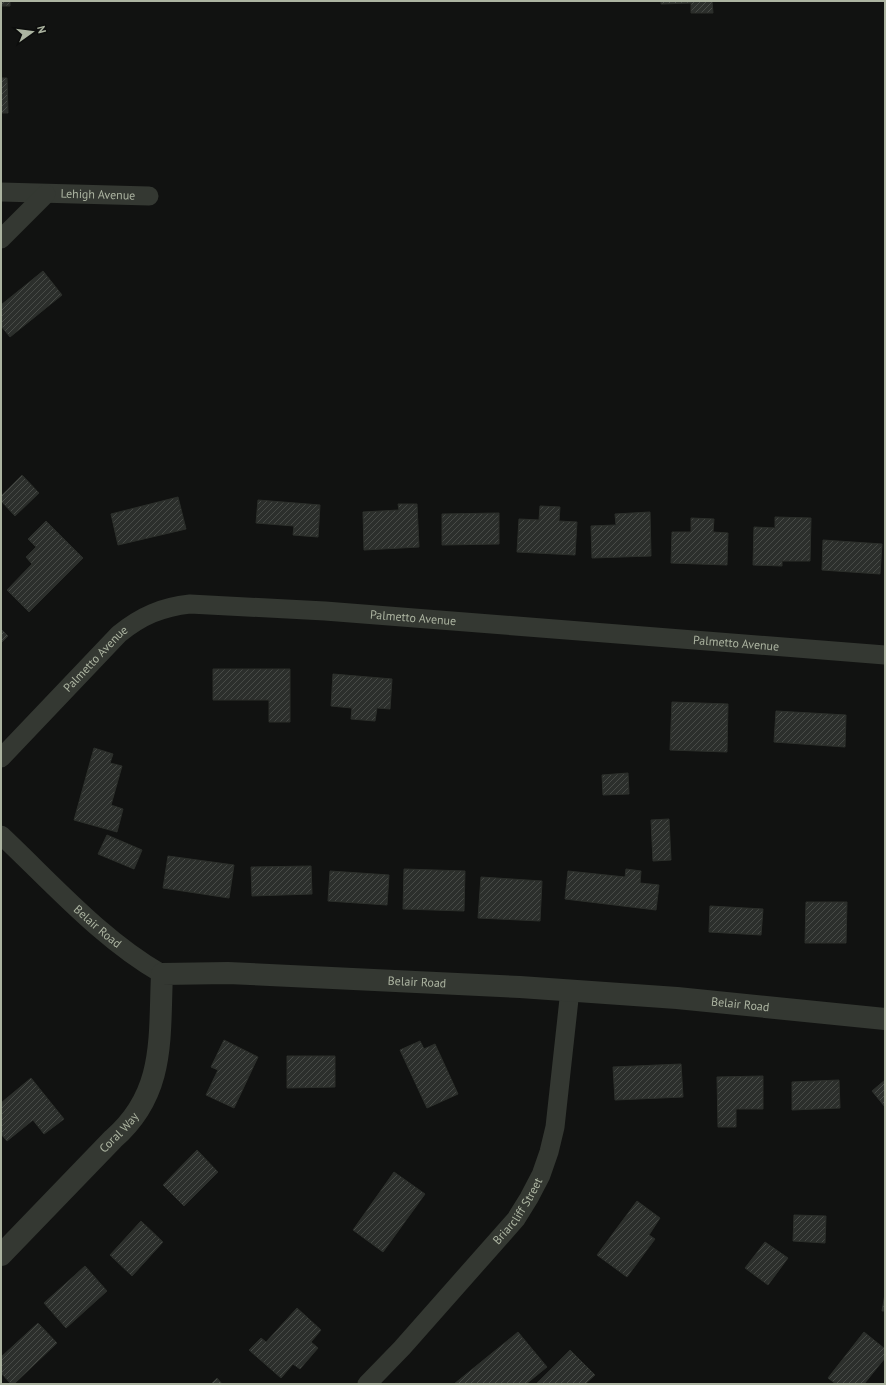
<svg xmlns="http://www.w3.org/2000/svg" width="886" height="1385" viewBox="0 0 886 1385" font-family="'PT Sans',sans-serif">
<style>
.building{fill:url(#building-hatch);stroke:#2c2f2b}
.lines{fill:none;stroke-linecap:round;stroke-linejoin:round}
.minor{stroke:#343832;stroke-width:19}
.tertiary{stroke:#343832;stroke-width:22}
.labels{text-anchor:middle;stroke-width:3.5;stroke-linejoin:round;paint-order:stroke}
.street-label{font-size:12px;fill:#acb4a1;stroke:#0c0d0c}
</style>
<defs>
<pattern id="building-hatch" width="6" height="6" patternUnits="userSpaceOnUse"><rect width="6" height="6" fill="#2c2f2c"/><path d="M-1 1l2-2M0 6l6-6M5 7l2-2" fill="none" stroke="#484b47"/></pattern>
</defs>
<rect width="100%" height="100%" fill="#111211"/>
<path class="building" d="M1,1H10V6H1Z
M661,1H712L713,13H691V3L661,4Z
M1,78H7L8,113H1Z
M43,271L62,295L10,337L1,326V305Z
M22,475L39,493L15,516L1,501V496Z
M178,497L186,529L118,545L111,514Z
M258,500L320,505L318,537L293,535L294,526L256,523Z
M398,504H417L419,547L364,550L363,512L399,510Z
M540,506L560,507L559,521L577,522L575,555L517,552L519,519L539,520Z
M650,512L651,556L592,558L591,526L616,525L615,514Z
M499,513V544L442,545V514Z
M775,517L811,518L810,561H782V566L753,565L754,527L775,528Z
M691,518L714,519L713,532L728,533L727,565L671,563L672,532H691Z
M46,521L83,558L29,612L7,590L32,564L26,557L36,547L28,539Z
M823,540L882,544L880,574L822,570Z
M1,629L8,636L1,643Z
M213,669H290V722H269V700H213Z
M333,674L392,679L390,709L377,708L375,721L351,719L352,708L331,706Z
M672,702L728,704L727,752L670,750Z
M776,711L846,715L845,747L774,742Z
M94,748L113,754L110,763L122,766L111,805L123,809L117,832L74,820Z
M628,773L629,794L603,795L602,775Z
M669,819L671,860L653,861L651,820Z
M107,835L142,850L134,869L98,854Z
M168,856L234,865L229,898L163,888Z
M311,866L312,894L252,896L251,867Z
M404,869L465,871L464,911L403,909Z
M626,869L641,871L640,883L659,885L656,910L565,899L568,871L625,877Z
M330,871L389,875L387,905L328,901Z
M481,877L542,881L540,921L478,918Z
M806,902H847L846,943H805Z
M710,906L763,909L761,935L709,932Z
M224,1040L258,1057L234,1108L206,1095L218,1070L211,1067Z
M420,1041L424,1049L435,1044L458,1094L427,1108L400,1050Z
M287,1056H335V1087L287,1088Z
M681,1064L683,1097L615,1100L613,1067Z
M763,1076V1109H736V1127H718L717,1077Z
M31,1078L64,1119L44,1134L33,1120L7,1141L1,1134V1103Z
M839,1080L840,1108L792,1110V1082Z
M885,1080V1107L872,1091Z
M197,1150L218,1172L184,1206L163,1185Z
M394,1172L425,1194L383,1252L353,1230Z
M637,1201L660,1218L649,1235L655,1239L627,1277L597,1255Z
M794,1215L826,1216L825,1243L793,1241Z
M141,1221L163,1242L132,1276L110,1255Z
M765,1242L788,1258L768,1285L745,1268Z
M85,1266L107,1291L66,1328L44,1303Z
M885,1294V1311H882Z
M297,1308L321,1330L311,1342L318,1348L300,1369L293,1364L281,1378L249,1350L261,1338L266,1342Z
M38,1323L57,1343L14,1384H11L1,1373V1357Z
M518,1332L547,1367L526,1384H454Z
M864,1332L885,1349V1358L864,1384H836L828,1378Z
M570,1350L595,1375L585,1384H536Z
M217,1378L222,1384H211Z"/>
<g class="lines">
<g class="minor">
<path id="s1" d="M1,192L149,196"/>
<path d="M1,239L46,194"/>
<path id="s2" d="M1,758L119,634C141,616 162,607 190,604L325,611L885,655"/>
<path id="s3" d="M1,835C52,883 101,939 162,974"/>
<path id="s4" d="M367,1384L402,1348L516,1219L529,1198L541,1175L549,1152L555,1127L570,990"/>
</g>
<path class="tertiary" id="s5" d="M1,1255L113,1139C166,1093 159,1038 162,974L228,973L520,987L677,998L885,1019"/>
</g>
<g class="labels">
<g class="street-label">
<text dy="4" stroke="none"><textPath href="#s1" startOffset="97">Lehigh Avenue</textPath></text>
<text dy="4" stroke="none"><textPath href="#s2" startOffset="473">Palmetto Avenue</textPath></text>
<text dy="4" stroke="none"><textPath href="#s2" startOffset="797">Palmetto Avenue</textPath></text>
<text dy="4" stroke="none"><textPath href="#s2" startOffset="137">Palmetto Avenue</textPath></text>
<text dy="4" stroke="none"><textPath href="#s3" startOffset="133">Belair Road</textPath></text>
<text dy="4" stroke="none"><textPath href="#s5" startOffset="595">Belair Road</textPath></text>
<text dy="4" stroke="none"><textPath href="#s5" startOffset="919">Belair Road</textPath></text>
<text dy="4" stroke="none"><textPath href="#s5" startOffset="170">Coral Way</textPath></text>
<text dy="4" stroke="none"><textPath href="#s4" startOffset="230">Briarcliff Street</textPath></text>
</g>
</g>
<rect width="886" height="1385" fill="none" stroke="#acb4a1" stroke-width="4"/>
<g transform="translate(32 32) rotate(76)" stroke="#0c0d0c" stroke-width="3" paint-order="stroke">
<path d="M0-3L7 15L0 10L-7 15Z" fill="#acb4a1"/>
<text y="-6" font-size="11" font-weight="bold" text-anchor="middle" fill="#acb4a1">N</text>
</g>
</svg>
